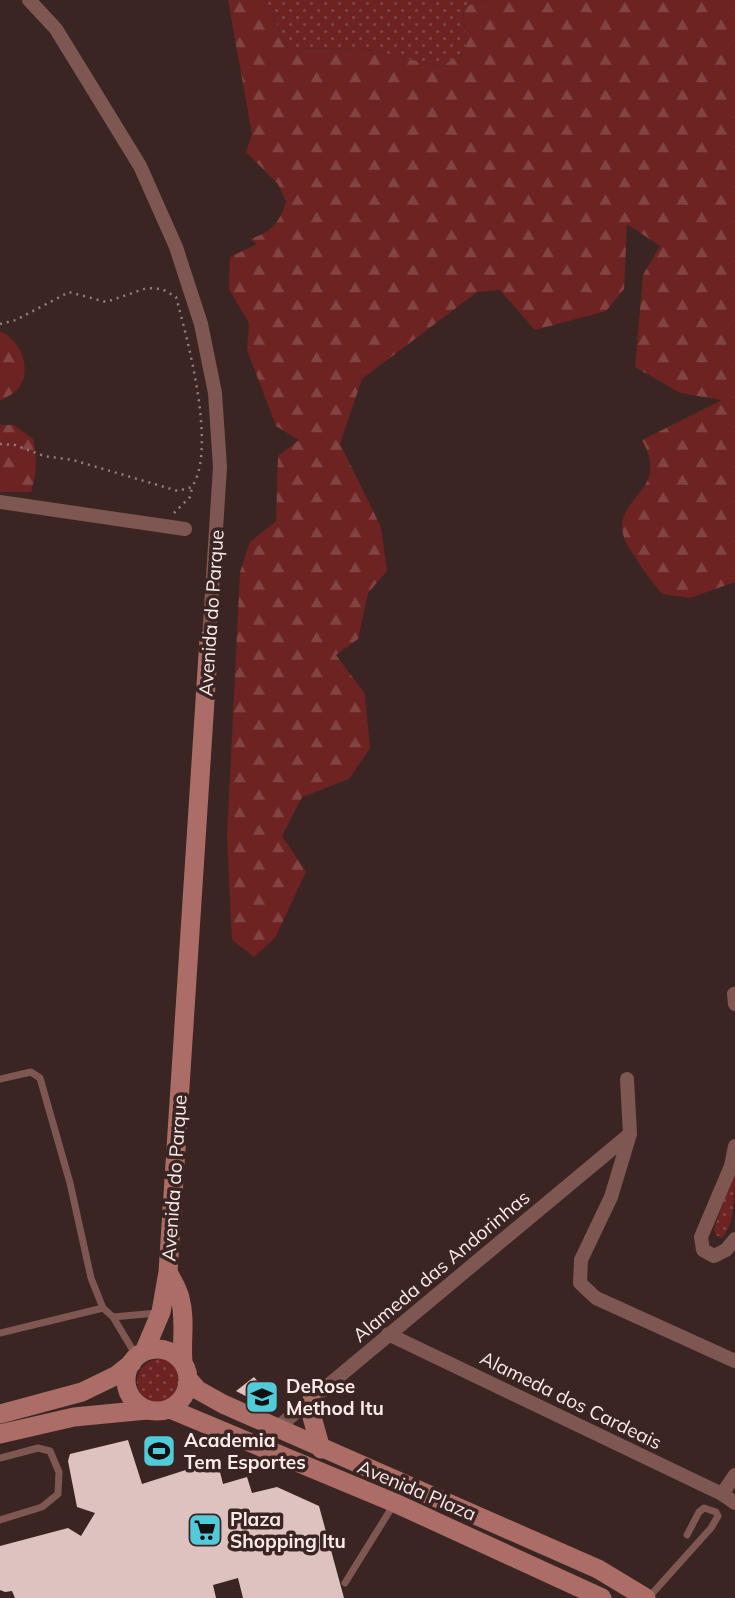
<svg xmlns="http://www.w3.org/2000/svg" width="735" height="1598" viewBox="0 0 735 1598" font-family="Mulish,sans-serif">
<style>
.grass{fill:url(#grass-dots)}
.forest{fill:url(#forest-firs)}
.building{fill:#dec2bf}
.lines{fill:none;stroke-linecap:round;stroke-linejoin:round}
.path{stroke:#92807e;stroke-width:2.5;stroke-dasharray:2 5;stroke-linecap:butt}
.lane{stroke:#7e5652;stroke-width:7}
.street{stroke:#7e5652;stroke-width:14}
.secondary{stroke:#ac6d67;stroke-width:19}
.labels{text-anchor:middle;stroke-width:7;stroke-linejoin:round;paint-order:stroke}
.street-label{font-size:19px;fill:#faebe9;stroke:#3a2523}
.poi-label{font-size:19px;font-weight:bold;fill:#faebe9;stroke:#3a2523;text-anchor:start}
</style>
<defs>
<pattern id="grass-dots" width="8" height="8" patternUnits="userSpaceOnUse" patternTransform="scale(1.75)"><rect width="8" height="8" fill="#6c2321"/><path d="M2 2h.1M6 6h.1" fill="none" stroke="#824341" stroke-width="1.8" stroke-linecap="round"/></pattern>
<pattern id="forest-firs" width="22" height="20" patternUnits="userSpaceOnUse" patternTransform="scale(1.75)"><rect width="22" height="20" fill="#6c2321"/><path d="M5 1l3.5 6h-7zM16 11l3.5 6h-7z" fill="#824341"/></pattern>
</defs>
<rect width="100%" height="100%" fill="#3a2523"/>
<path class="grass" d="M266,0H486L463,7L466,50L441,67L362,48L288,49Z
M735,1168C735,1190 735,1225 722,1238L716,1235L714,1229Z
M137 1382a23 23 0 1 1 46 0a23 23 0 1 1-46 0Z"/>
<path class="forest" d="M228,0H266L288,49L362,48L441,67L466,50L463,7L486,0H735V582L690,598L662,594C653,583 625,546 623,534C615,495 671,492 642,440L722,400L680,393L635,367L643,275L660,246L627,224L624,289L606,311L535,330L500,290L477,292L362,379L340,444L381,527L387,571L368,593L358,639L336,655L365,694L370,748L349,779L302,797L282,836L306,872L275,938L254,957L232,940L227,837L240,572L250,542L276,521L278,456L299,440L276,426L247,350L249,323L229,289L230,257L257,244L250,239C272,232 279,223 286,202L278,184L246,152L252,134Z
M0,331C21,341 32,367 19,388C15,393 6,397 0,401Z
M0,425H14L33,439C37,458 37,473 31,492H0Z"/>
<path class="building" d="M254,1377L270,1396L261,1404L236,1391Z
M128,1440L142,1484L217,1460L223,1484L247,1477L252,1493L277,1487L319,1506L344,1598H243L238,1578L213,1585L216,1598H15L12,1591L5,1592L0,1590V1546L68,1528L81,1536L95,1513L77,1507L68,1461L70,1454Z"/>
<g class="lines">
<path class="path" d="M0,324L16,320L69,292L106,302L147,288L162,289L176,297C188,341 217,448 192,487L178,491L73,460L44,456L15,445L0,444
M174,513L190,497L192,488"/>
<path class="lane" d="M0,1079L31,1072L40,1078L70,1183L91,1278L103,1308L113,1317L137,1357
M113,1317L157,1313
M0,1333L103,1308
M0,1458L38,1448L50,1451L59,1472L58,1494L42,1507L0,1520
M345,1583L394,1504
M649,1597L711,1528L718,1516L716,1512L704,1508L699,1512L687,1535"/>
<path class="street" d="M29,0L56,29L140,166L176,247L201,324L215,393L220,467L209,639
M0,502L185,529
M734,994L735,1004
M627,1079L630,1134L611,1197L581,1260L580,1283L596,1298L735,1361
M735,1146L731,1166L701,1237L703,1250L714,1256L726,1250L735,1239
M388,1334L722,1494L735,1503
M277,1428L630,1134
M722,1494L735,1475"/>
<path class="secondary" d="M168,1272C172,1280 178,1289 180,1298C186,1320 181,1341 183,1362
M126 1380a31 31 0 1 1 62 0a31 31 0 1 1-62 0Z
M144,1352L161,1312L168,1272L209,639
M189,1380L198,1390L223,1404L598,1569L646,1598
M312,1399V1417L321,1449
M170,1409L395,1503L602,1598
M0,1414L82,1392L117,1375L132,1363
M0,1434L74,1417L147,1410"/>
</g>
<defs>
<symbol id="university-square" viewBox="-11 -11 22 22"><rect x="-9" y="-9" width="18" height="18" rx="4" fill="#52cbd9" stroke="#3a2523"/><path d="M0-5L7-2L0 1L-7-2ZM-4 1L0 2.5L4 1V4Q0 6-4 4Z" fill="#111"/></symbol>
<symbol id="stadium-square" viewBox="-11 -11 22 22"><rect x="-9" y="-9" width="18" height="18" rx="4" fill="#52cbd9" stroke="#3a2523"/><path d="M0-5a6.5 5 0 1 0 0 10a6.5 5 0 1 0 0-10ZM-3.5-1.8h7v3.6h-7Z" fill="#111"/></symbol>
<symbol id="supermarket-square" viewBox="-11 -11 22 22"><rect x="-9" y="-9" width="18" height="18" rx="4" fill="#52cbd9" stroke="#3a2523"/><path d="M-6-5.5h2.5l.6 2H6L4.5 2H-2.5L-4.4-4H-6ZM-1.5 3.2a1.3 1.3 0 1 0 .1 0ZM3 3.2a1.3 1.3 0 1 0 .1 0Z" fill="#111"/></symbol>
</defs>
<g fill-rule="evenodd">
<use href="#university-square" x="243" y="1378" width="38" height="38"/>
<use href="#stadium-square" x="140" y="1432" width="38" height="38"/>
<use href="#supermarket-square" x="186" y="1511" width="38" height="38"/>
</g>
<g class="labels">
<g class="street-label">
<text transform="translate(211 613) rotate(-86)" y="7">Avenida do Parque</text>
<text transform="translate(174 1178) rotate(-86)" y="7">Avenida do Parque</text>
<text transform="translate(441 1266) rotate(-40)" y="7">Alameda das Andorinhas</text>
<text transform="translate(571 1400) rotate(26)" y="7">Alameda dos Cardeais</text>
<text transform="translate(417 1490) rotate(23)" y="7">Avenida Plaza</text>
</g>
<g class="poi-label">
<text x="286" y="1393">DeRose<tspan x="286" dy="22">Method Itu</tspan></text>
<text x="184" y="1447">Academia<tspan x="184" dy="22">Tem Esportes</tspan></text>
<text x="230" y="1526">Plaza<tspan x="230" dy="22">Shopping Itu</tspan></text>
</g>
</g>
</svg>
